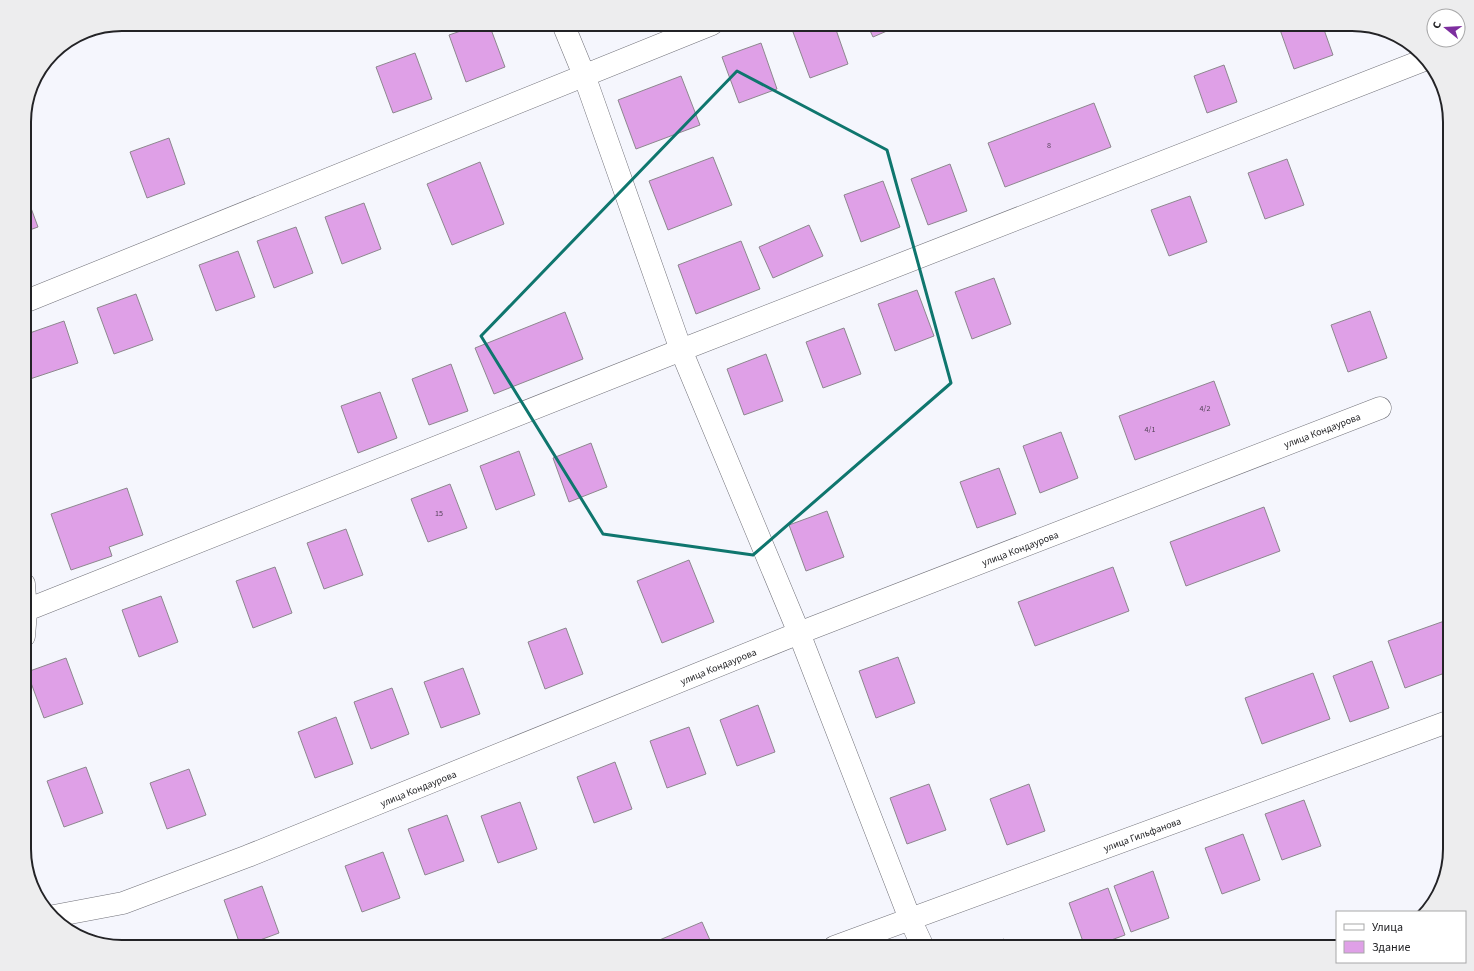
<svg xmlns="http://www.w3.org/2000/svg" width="1474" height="971" viewBox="0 0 1474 971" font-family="'Source Sans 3',sans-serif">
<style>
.building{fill:#dfa0e7;stroke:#8d878e}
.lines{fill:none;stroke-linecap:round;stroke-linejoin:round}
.minor-casing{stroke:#717179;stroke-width:23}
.minor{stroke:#fff;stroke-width:22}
.marked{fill:none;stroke:#0f766e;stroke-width:3;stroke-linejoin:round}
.labels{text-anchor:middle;stroke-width:4;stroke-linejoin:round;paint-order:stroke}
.number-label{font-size:8px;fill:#524256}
.street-label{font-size:10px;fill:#232326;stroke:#fff}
.rim{fill:none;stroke:#232326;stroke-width:2}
</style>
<rect width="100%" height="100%" fill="#f5f6fd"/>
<path class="building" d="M481,24H489L505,67L466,82L449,35Z
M592,24H612L594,30Z
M813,24H834L848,64L810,78L793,32Z
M867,24H903L873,37Z
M1278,24H1322L1333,55L1294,69Z
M761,43L777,89L739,103L722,57Z
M415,53L432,99L393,113L376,67Z
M1224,65L1237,102L1207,113L1194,76Z
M681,76L700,125L636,149L618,100Z
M1094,103L1111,147L1005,187L988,143Z
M169,138L185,184L147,198L130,152Z
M713,157L732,205L668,230L649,181Z
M1287,159L1304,205L1265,219L1248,173Z
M480,162L504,224L452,245L427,184Z
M950,164L967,211L928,225L911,179Z
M883,181L900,227L861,242L844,195Z
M24,189L38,227L24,232Z
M1190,196L1207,242L1169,256L1151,210Z
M364,203L381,249L342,264L325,217Z
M809,225L823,256L773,278L759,247Z
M296,227L313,273L274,288L257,241Z
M741,241L760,289L696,314L678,265Z
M238,251L255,297L216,311L199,265Z
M994,278L1011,324L972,339L955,292Z
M917,290L934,336L895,351L878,304Z
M136,294L153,340L114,354L97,308Z
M1370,311L1387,358L1348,372L1331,325Z
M565,312L583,359L494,394L475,348Z
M64,321L78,363L27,380L24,372V335Z
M844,328L861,374L823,388L806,342Z
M766,354L783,401L744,415L727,369Z
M451,364L468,411L429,425L412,379Z
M1214,381L1230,425L1135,460L1119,416Z
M380,392L397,438L358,453L341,406Z
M1061,432L1078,478L1040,493L1023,446Z
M591,443L607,487L569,502L553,458Z
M519,451L535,495L496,510L480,466Z
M999,468L1016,514L977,528L960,482Z
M450,484L467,528L428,542L411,499Z
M127,488L143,535L109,547L112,556L71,570L51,514Z
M1264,507L1280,551L1186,586L1170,542Z
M827,511L844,557L806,571L789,525Z
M346,529L363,575L324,589L307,543Z
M689,560L714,622L662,643L637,581Z
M275,567L292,613L253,628L236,581Z
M1113,567L1129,611L1035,646L1018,602Z
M161,596L178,642L139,657L122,610Z
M1450,619V671L1405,688L1388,641Z
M566,628L583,674L545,689L528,642Z
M898,657L915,703L876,718L859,671Z
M66,658L83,704L44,718L27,672Z
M1372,661L1389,708L1350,722L1333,676Z
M463,668L480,714L441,728L424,682Z
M1313,673L1330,719L1262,744L1245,698Z
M392,688L409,734L371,749L354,702Z
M758,705L775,752L737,766L720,720Z
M336,717L353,764L315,778L298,732Z
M689,727L706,774L667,788L650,741Z
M615,762L632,809L594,823L577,777Z
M86,767L103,813L64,827L47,781Z
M189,769L206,815L167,829L150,783Z
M929,784L946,830L907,844L890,798Z
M1029,784L1045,831L1007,845L990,799Z
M1304,800L1321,846L1282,860L1265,814Z
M520,802L537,849L498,863L481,816Z
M447,815L464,861L425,875L408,829Z
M1243,834L1260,880L1222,894L1205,848Z
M383,852L400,898L362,912L345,866Z
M1153,871L1169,918L1131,932L1114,886Z
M262,886L279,933L241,947L224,900Z
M1108,888L1125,935L1092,947H1085L1069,903Z
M702,922L713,947H651L650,944Z
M1004,939L1007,947H983Z"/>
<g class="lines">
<defs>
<path id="minor" d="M563,24L584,75L681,350L799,633L910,919L923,947
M24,302L712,24
M24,584L26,612L24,636
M24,611L681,350L1424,60
M54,916L123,903L248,856L799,633L1380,408
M834,947L1450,721"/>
</defs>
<use href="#minor" class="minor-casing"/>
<use href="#minor" class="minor"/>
</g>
<path class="marked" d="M737,71L887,150L951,383L753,555L603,534L481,336Z"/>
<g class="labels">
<g class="number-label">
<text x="1049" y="148">8</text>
<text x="1205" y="411">4/2</text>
<text x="1150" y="432">4/1</text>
<text x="439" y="516">15</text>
</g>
<g class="street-label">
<text transform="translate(1322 430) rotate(-21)" y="4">улица Кондаурова</text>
<text transform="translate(1020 548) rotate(-21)" y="4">улица Кондаурова</text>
<text transform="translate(718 666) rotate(-22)" y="4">улица Кондаурова</text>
<text transform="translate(418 788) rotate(-22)" y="4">улица Кондаурова</text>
<text transform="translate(1142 834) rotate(-20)" y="4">улица Гильфанова</text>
</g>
</g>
<path d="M0 0H1474V971H0ZM122 31H1352A91 91 0 0 1 1443 122V849A91 91 0 0 1 1352 940H122A91 91 0 0 1 31 849V122A91 91 0 0 1 122 31Z" fill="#ededee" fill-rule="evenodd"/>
<path class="rim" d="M122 31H1352A91 91 0 0 1 1443 122V849A91 91 0 0 1 1352 940H122A91 91 0 0 1 31 849V122A91 91 0 0 1 122 31Z"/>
<rect x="1336" y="911" width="130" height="52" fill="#ffffff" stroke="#a7a7a8"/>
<rect x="1344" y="924" width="20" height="6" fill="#ffffff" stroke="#a7a7a8"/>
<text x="1372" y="931" font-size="12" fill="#232326">Улица</text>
<rect x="1344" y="941" width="20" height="12" fill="#dfa0e7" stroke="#a7a7a8"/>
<text x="1372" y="951" font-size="12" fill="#232326">Здание</text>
<g transform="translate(1446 28) rotate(288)"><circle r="19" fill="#ffffff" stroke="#a7a7a8"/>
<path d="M0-3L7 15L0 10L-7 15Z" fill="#7d2e9f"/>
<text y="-6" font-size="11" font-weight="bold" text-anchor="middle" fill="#232326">С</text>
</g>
</svg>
